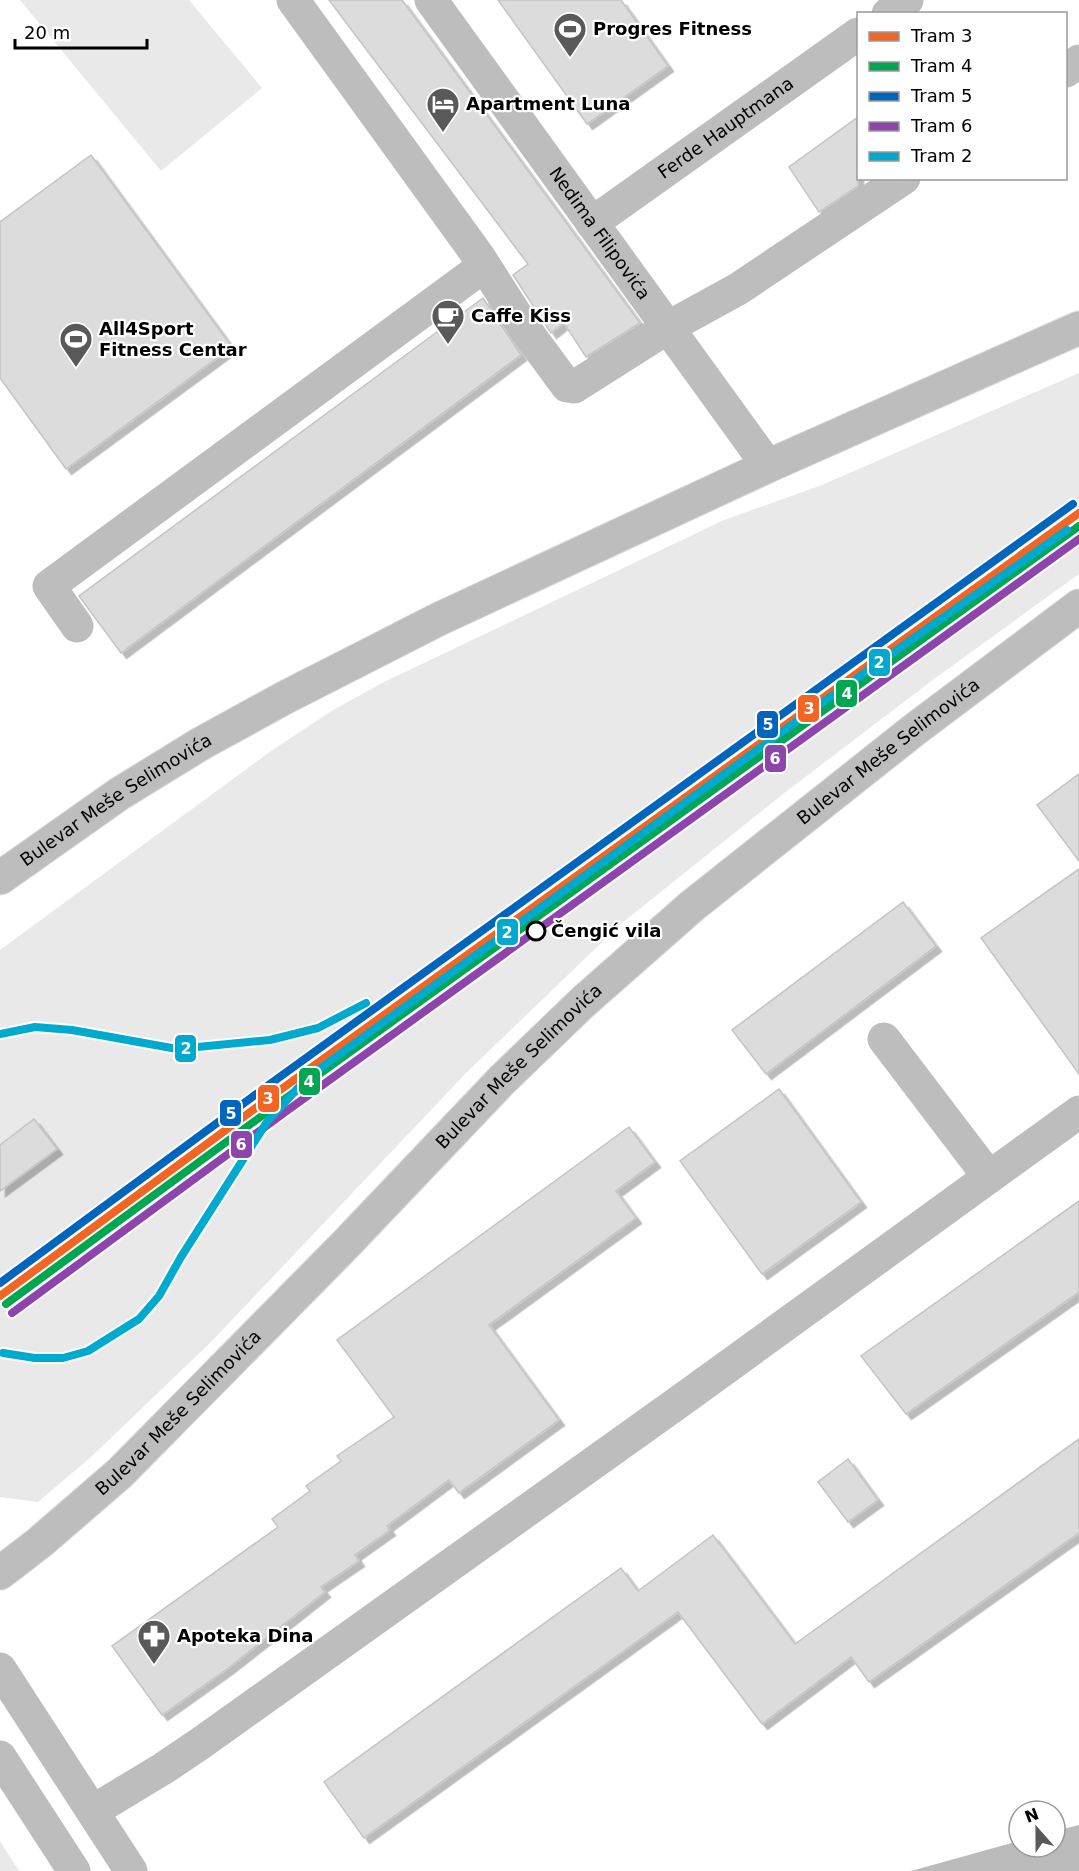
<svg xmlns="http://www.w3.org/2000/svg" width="1079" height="1871" viewBox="0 0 1079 1871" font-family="'DejaVu Sans',sans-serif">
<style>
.green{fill:#e9e9e9}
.water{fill:#bbb}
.building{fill:#dcdcdc;stroke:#c4c4c4;stroke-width:1.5;filter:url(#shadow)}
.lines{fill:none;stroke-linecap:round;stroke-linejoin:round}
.major-casing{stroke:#dbdbdb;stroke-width:35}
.minor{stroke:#bdbdbd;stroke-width:33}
.major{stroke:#bdbdbd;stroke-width:33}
.tram-1-casing{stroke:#fff;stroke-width:12}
.tram-2-casing{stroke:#fff;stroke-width:12}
.tram-3-casing{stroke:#fff;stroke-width:12}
.tram-4-casing{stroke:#fff;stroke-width:12}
.tram-5-casing{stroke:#fff;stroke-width:12}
.tram-1{stroke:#f26522;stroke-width:8}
.tram-2{stroke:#00a651;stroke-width:8}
.tram-3{stroke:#0065bd;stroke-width:8}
.tram-4{stroke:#8e44ad;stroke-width:8}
.tram-5{stroke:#00a9ce;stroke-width:8}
.stop-dot{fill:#fff;stroke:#000;stroke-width:3}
.labels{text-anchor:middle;stroke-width:4.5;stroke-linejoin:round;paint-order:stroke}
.poi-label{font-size:18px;font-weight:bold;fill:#000;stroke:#fff;text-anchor:start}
.street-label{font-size:18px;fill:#000;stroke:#fff}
.stop-label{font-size:18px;font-weight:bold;fill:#000;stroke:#fff;text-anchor:start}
.line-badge{stroke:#fff;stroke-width:2}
.badge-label{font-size:16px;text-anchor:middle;font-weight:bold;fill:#fff}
</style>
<defs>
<filter id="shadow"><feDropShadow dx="5.5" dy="5.5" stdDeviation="0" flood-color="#0004"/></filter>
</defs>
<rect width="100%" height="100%" fill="#fff"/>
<path class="green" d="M20,0H189L262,88L161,171Z
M1079,373V574L934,679L783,794L622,923L467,1072L212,1341L91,1457L38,1502L0,1497V950L271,751L333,710L384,682L724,520L822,485Z
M0,1841L19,1871H0Z"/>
<path class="water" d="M1079,1825V1871H911L1019,1841V1847H1055V1831Z"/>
<path class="building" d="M329,0H402L640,323L586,357L564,323L551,333L513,275L528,264Z
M498,0H621L668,66L587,124Z
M858,117V186L819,212L789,167Z
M91,155L232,347L66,469L0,378V222Z
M483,298L521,355L121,653L79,596Z
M1079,774V861L1037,805Z
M1079,869V1074L981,938Z
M903,902L936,946L766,1074L732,1030Z
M779,1089L861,1202L762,1274L680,1161Z
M34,1119L57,1149L0,1191V1145Z
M629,1127L655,1162L616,1191L636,1218L489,1325L559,1420L459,1493L449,1480L387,1526L390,1530L355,1555L359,1561L321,1587L325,1592L227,1669L162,1715L112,1646L278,1527L272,1519L310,1491L306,1486L341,1461L337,1456L394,1417L337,1340Z
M1079,1201V1292L906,1414L861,1356Z
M1079,1439V1533L869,1682L851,1657L762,1724L678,1612L364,1838L324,1782L621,1568L638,1591L713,1535L795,1644Z
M848,1459L878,1500L848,1522L818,1482Z"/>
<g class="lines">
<defs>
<g id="major">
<path id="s3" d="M0,878L119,794L202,743L286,697L439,619L768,466L1079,328"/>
<path id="s4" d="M0,1573L39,1543L120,1473L345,1245L501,1081L583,1002L692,906L914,730L1079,606"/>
</g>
</defs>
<use href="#major" class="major-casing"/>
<g class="minor">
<path d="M293,0L479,257L525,329L567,386L574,387L667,328L738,289L904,178"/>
<path id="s1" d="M431,0L768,466"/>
<path d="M888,14L907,0"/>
<path d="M1066,71L1079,61"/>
<path id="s2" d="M592,223L858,34"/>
<path d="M77,626L49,586L484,266"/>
<path d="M884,1039L989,1177"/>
<path d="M0,1669L131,1871"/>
<path d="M0,1757L74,1871"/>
<path d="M93,1811L164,1768L201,1743L683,1399L1079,1112"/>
</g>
<use href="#major" class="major"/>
<defs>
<path id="tram-1" d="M0,1296L276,1093L1079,513"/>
<path id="tram-2" d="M6,1304L282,1101L1079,526"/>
<path id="tram-3" d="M0,1283L270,1084L1073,504"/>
<path id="tram-4" d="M12,1313L288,1110L1079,539"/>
<path id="tram-5" d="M0,1034L35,1027L72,1030L177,1049L270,1040L318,1028L366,1003
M3,1353L35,1358H63L88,1351L139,1319L159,1296L181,1257L267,1122L307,1078L819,705L1067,530"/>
</defs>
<use href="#tram-1" class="tram-1-casing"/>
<use href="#tram-2" class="tram-2-casing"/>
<use href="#tram-3" class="tram-3-casing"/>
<use href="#tram-4" class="tram-4-casing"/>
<use href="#tram-5" class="tram-5-casing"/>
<use href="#tram-1" class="tram-1"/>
<use href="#tram-2" class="tram-2"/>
<use href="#tram-3" class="tram-3"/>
<use href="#tram-4" class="tram-4"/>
<use href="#tram-5" class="tram-5"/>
</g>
<defs>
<symbol id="stadium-pin" viewBox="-11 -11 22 30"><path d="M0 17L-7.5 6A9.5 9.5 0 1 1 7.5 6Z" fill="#595959" stroke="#fff"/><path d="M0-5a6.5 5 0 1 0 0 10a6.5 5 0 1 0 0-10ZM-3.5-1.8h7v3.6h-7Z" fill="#fff"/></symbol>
<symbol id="hotel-pin" viewBox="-11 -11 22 30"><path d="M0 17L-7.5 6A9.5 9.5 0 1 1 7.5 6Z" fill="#595959" stroke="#fff"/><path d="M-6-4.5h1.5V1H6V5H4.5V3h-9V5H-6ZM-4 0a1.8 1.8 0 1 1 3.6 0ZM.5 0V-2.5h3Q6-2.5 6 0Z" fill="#fff"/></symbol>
<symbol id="cafe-pin" viewBox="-11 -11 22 30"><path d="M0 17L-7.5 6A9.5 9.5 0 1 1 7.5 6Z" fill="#595959" stroke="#fff"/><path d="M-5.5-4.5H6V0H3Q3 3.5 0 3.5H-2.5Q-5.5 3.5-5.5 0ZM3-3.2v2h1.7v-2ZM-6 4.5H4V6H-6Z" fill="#fff"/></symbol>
<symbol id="pharmacy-pin" viewBox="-11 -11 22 30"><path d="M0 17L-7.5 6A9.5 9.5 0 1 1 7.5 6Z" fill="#595959" stroke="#fff"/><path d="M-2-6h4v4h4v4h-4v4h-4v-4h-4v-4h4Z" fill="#fff"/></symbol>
</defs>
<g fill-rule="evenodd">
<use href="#stadium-pin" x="551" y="10" width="38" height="52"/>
<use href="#hotel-pin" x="424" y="85" width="38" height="52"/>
<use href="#cafe-pin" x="429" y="297" width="38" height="52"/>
<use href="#stadium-pin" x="57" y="320" width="38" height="52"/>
<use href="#pharmacy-pin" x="135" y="1617" width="38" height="52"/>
</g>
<circle class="stop-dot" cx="536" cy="931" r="9"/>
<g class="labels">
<g class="poi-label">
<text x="593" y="35">Progres Fitness</text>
<text x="466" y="110">Apartment Luna</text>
<text x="471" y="322">Caffe Kiss</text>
<text x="99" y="335">All4Sport<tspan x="99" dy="21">Fitness Centar</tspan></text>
<text x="177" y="1642">Apoteka Dina</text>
</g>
<g class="street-label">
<text dy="6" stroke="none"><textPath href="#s2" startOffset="164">Ferde Hauptmana</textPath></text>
<text dy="6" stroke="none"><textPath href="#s1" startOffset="288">Nedima Filipovića</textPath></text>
<text dy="6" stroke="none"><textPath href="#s4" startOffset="1212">Bulevar Meše Selimovića</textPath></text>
<text dy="6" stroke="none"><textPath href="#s3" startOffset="140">Bulevar Meše Selimovića</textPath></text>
<text dy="6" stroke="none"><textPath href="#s4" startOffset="726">Bulevar Meše Selimovića</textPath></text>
<text dy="6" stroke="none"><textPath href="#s4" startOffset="240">Bulevar Meše Selimovića</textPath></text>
</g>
<g class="stop-label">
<text x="551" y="937">Čengić vila</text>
</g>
</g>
<g class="line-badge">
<rect x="868" y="648" width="23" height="29" rx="6" fill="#00a9ce"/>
<rect x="835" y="679" width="23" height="29" rx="6" fill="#00a651"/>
<rect x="797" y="694" width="23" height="29" rx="6" fill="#f26522"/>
<rect x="756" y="710" width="23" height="29" rx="6" fill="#0065bd"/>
<rect x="764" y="744" width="23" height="29" rx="6" fill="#8e44ad"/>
<rect x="496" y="918" width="23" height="28" rx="6" fill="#00a9ce"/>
<rect x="174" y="1034" width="23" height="29" rx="6" fill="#00a9ce"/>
<rect x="298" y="1067" width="23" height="29" rx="6" fill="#00a651"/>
<rect x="257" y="1084" width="23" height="29" rx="6" fill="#f26522"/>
<rect x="219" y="1099" width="23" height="28" rx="6" fill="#0065bd"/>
<rect x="230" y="1130" width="23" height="29" rx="6" fill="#8e44ad"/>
</g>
<g class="badge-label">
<text x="879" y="668">2</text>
<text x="847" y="699">4</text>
<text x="809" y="714">3</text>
<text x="768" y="730">5</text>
<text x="775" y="764">6</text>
<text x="507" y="938">2</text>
<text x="186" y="1054">2</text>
<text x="309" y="1087">4</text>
<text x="268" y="1104">3</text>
<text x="231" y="1119">5</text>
<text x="241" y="1150">6</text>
</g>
<rect x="857" y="12" width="210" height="168" fill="#ffffff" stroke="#999999" stroke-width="1.5"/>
<rect x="869" y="32" width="30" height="9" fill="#f26522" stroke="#999999" stroke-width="1.5"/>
<text x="911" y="42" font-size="18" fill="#000000">Tram 3</text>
<rect x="869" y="62" width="30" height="9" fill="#00a651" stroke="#999999" stroke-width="1.5"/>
<text x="911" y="72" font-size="18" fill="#000000">Tram 4</text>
<rect x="869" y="92" width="30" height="9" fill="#0065bd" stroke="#999999" stroke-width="1.5"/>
<text x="911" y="102" font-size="18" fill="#000000">Tram 5</text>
<rect x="869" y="122" width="30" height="9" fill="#8e44ad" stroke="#999999" stroke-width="1.5"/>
<text x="911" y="132" font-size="18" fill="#000000">Tram 6</text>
<rect x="869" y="152" width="30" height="9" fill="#00a9ce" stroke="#999999" stroke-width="1.5"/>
<text x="911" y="162" font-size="18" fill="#000000">Tram 2</text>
<g transform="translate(1037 1829) rotate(339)"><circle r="28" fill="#ffffff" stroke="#999999" stroke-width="1.5"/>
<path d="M0-4.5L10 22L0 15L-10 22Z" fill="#595959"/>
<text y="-9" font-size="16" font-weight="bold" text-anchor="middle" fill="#000000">N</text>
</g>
<path d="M15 39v9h132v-9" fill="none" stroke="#000000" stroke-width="3"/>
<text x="24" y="39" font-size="18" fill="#000000" stroke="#ffffff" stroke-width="4.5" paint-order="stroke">20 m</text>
</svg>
